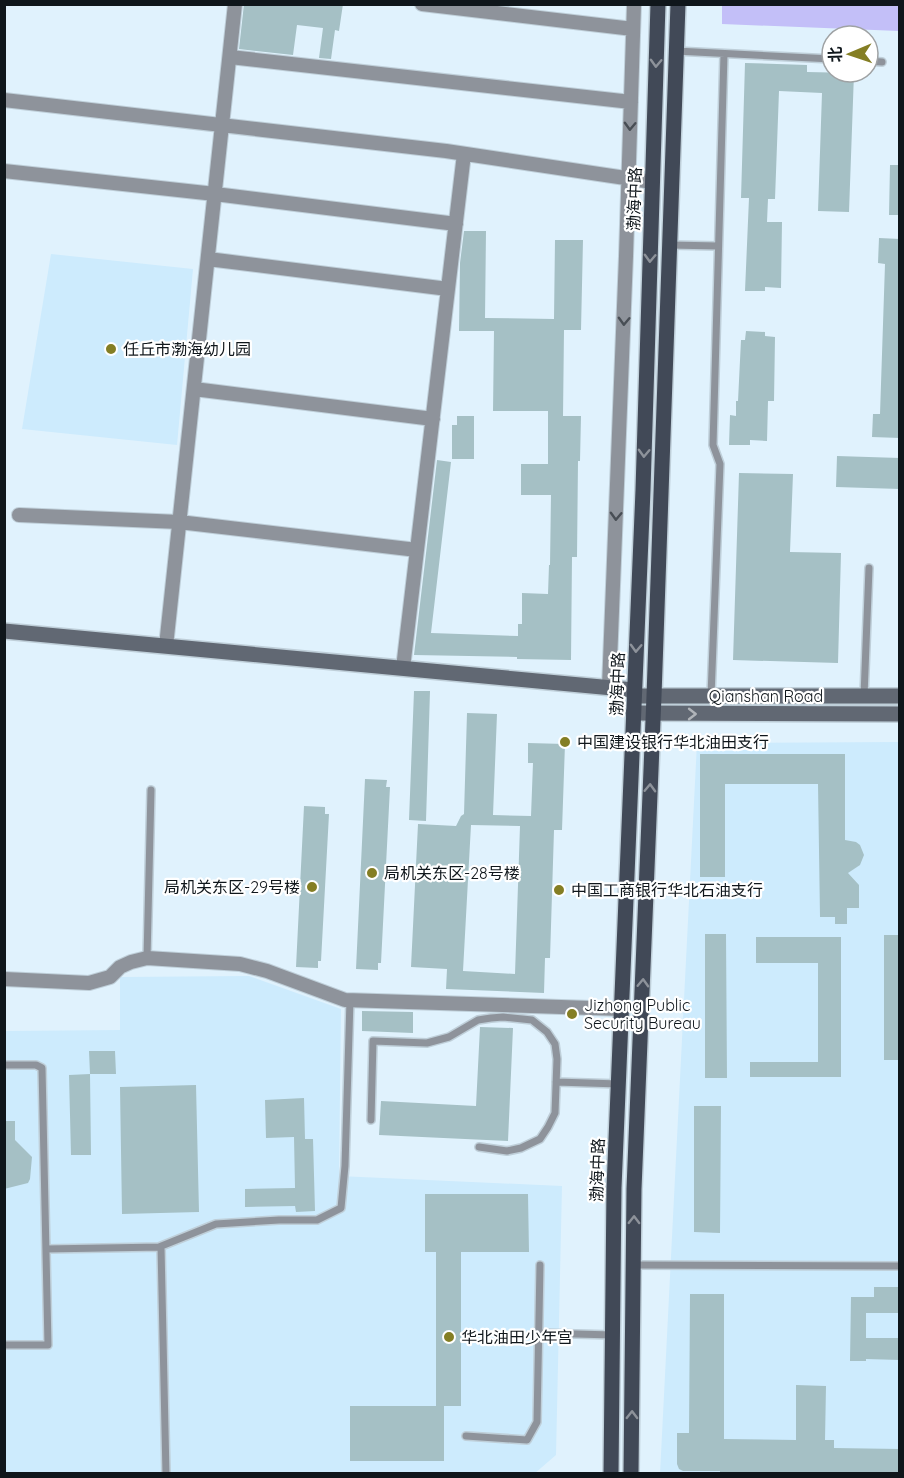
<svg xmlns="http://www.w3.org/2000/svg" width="904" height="1478" viewBox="0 0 904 1478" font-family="Quicksand,'Noto Sans SC',sans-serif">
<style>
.built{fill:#cdebfd}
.green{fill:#c3bff8}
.building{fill:#a5c0c5;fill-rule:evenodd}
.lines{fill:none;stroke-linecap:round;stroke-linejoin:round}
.lane-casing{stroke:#bfcfd9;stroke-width:10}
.street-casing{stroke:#bfcfd9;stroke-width:16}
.secondary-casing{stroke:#bfcfd9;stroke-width:18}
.primary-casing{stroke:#bfcfd9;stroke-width:18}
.lane{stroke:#8e939b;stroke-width:7}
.street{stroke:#8e939b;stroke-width:14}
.secondary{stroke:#616873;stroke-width:15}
.primary{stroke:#414957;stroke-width:15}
.oneway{stroke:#8d929a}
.oneway2{stroke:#484e55}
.oneway3{stroke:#b0b4b9}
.poi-dot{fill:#847e24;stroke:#fff;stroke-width:2}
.labels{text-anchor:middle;stroke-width:4.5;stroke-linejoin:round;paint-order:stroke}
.street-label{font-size:16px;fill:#0f161b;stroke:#fff}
.poi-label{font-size:16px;fill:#0f161b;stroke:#fff;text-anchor:start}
</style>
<rect width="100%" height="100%" fill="#e0f2fd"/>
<path class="built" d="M51,254L193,269L177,445L22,429Z
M899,742V1473L660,1474L697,743Z
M249,976L341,1009L339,1176L562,1186L556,1455L534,1474L5,1473L4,1031L120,1030V977Z"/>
<path class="green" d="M722,5H899V31L722,24Z"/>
<path class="building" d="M244,4H343L339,31L335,30L331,59L319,58L323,28L297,25L293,55L239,49Z
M745,63L807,65V72L854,73L849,212L818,211L822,93L779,91L775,199H768L767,222H782L781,288L765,287V291H745L749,198H741Z
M890,165H900V215H889Z
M464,231H486L485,318L554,319L555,240H583L581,330H564L563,416H581L580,461H578L577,557H572L571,660L517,659V657L414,655L437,460L451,462L431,633L518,636V624H522V593L548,594L549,565H550L551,495H521V464H548V411H493L494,331H459L460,263Z
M879,238L900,239V438L872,437L873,414H880L885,264L878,263Z
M746,331L765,332V336L775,337L774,401H768L767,441L750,440V445H729L730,415L736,416V401H738L741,340H745Z
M457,416H474V459H452V425H457Z
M837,456L900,458V489L836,487Z
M739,473L793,474L790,552L841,553L838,663L733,660Z
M414,691H430L426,821L409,820Z
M467,713L497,714L493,815L531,816L533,763H528V743L565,744L562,830H554L550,958H545L544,993L446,989L447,969L411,967L418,824L456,826L461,816L464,814ZM471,825L520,826L515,974L463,971Z
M700,754H845V840L856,842L860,845L864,855L860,865L848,873L859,885V908H847V924H835V917H820L818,784H725V877H700Z
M365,779L387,780L386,787H390L381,963H378V970L356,969Z
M304,806L325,807V814H329L321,961H318V968L296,967Z
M705,934H726L727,1078H705Z
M884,935H900V1060H884Z
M756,937H841V1077H750V1062H818V963H756Z
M362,1011L413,1012V1033L362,1031Z
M480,1027L513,1028L508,1141L379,1135L381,1101L476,1106Z
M89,1051H115L116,1074H90Z
M90,1074L91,1155H71L69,1075Z
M196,1085L199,1212L122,1214L120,1087Z
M304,1098L305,1139H313L315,1211L296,1212L295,1206L245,1207V1189L295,1188L294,1137L266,1138L265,1100Z
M694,1106H721L720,1233L694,1232Z
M4,1121H15V1140L32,1157L30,1179L28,1183L4,1189Z
M425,1194H528L529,1252H461V1406H436V1252H425Z
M874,1287H900V1313H866V1338H900V1360L866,1359V1361H850L851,1297H874Z
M690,1294H724V1439L796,1440V1385L826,1386L825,1440H834V1448L900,1449V1473H720V1471H683L679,1469L677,1464V1433H689Z
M350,1406H444V1461H350Z"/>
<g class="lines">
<defs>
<path id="lane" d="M676,51L832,59
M868,61L882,62
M670,245L718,246
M711,696L720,464L713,445L724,54
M864,696L869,568
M147,958L151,790
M4,1065H36L42,1068L48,1345H4
M556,1082L619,1084
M371,1120L373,1041L427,1043L449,1037L478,1020L491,1018L503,1017L532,1020L547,1032L555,1044L557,1059L555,1113L548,1127L540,1139L521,1148L507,1151L479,1147
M159,1247L216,1224L279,1220H317L341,1208L345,1166L350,1000
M46,1249L161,1247L166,1474
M634,1265L900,1266
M539,1333L613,1335
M466,1436L527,1440L537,1422L540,1265"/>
<path id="street" d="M422,4L633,29
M230,57L631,102
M4,100L446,151L652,182
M4,171L215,194L456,224
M208,259L448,289
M194,389L433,419
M19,515L179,522L417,550
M166,646L235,4
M403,668L464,154
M609,687L626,256L634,4
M4,979L89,983L110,977L120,967L131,962L147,958L240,964L267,971L345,1000L622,1009"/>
<path id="secondary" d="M4,631L634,690
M634,696H900
M633,713L900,714"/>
<path id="primary" d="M611,1474L614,1188L643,490L658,4
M631,1474L634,1189L654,696L678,4"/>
</defs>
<use href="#lane" class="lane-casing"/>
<use href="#street" class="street-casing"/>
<use href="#secondary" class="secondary-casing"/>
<use href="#primary" class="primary-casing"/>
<use href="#lane" class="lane"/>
<use href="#street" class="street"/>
<use href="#secondary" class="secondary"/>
<use href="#primary" class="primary"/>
</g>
<defs><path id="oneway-chevron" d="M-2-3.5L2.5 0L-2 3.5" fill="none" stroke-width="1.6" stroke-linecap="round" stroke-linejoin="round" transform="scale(1.5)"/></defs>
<g class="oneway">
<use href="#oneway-chevron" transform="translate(656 63) rotate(92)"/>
<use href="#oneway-chevron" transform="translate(650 258) rotate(92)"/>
<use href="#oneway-chevron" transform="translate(644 453) rotate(92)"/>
<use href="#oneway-chevron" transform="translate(636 648) rotate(92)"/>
<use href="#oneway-chevron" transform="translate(650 788) rotate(-88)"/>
<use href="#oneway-chevron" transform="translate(643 983) rotate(-88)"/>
<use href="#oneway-chevron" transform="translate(634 1220) rotate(-89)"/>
<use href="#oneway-chevron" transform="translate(632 1415) rotate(-89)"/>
</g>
<g class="oneway2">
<use href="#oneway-chevron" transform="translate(630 126) rotate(92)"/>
<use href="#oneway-chevron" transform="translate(624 321) rotate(92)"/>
<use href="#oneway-chevron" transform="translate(616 516) rotate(92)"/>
</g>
<use class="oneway3" href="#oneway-chevron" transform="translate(692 714)"/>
<g class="poi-dot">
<circle cx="111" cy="349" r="6"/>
<circle cx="565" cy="742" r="6"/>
<circle cx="372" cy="873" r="6"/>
<circle cx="312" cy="887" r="6"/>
<circle cx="559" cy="890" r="6"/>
<circle cx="572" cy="1014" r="6"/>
<circle cx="449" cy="1337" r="6"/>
</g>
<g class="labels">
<g class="street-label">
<text transform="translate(634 199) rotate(-88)" y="6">渤海中路</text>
<text transform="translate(617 684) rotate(-88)" y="6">渤海中路</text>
<text x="766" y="702">Qianshan Road</text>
<text transform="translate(597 1170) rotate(-88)" y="6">渤海中路</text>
</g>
<g class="poi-label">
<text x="123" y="355">任丘市渤海幼儿园</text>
<text x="577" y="748">中国建设银行华北油田支行</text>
<text x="384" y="879">局机关东区-28号楼</text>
<text x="300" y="893" text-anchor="end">局机关东区-29号楼</text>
<text x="571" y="896">中国工商银行华北石油支行</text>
<text x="584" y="1011">Jizhong Public<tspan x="584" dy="18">Security Bureau</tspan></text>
<text x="461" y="1343">华北油田少年宫</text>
</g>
</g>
<rect width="904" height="1478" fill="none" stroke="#0f161b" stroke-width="12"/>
<g transform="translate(850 54) rotate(268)"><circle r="28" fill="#ffffff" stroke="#9fa2a4" stroke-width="1.5"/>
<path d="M0-4.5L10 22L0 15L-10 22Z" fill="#847e24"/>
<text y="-9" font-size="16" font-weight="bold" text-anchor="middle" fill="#0f161b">北</text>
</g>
</svg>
